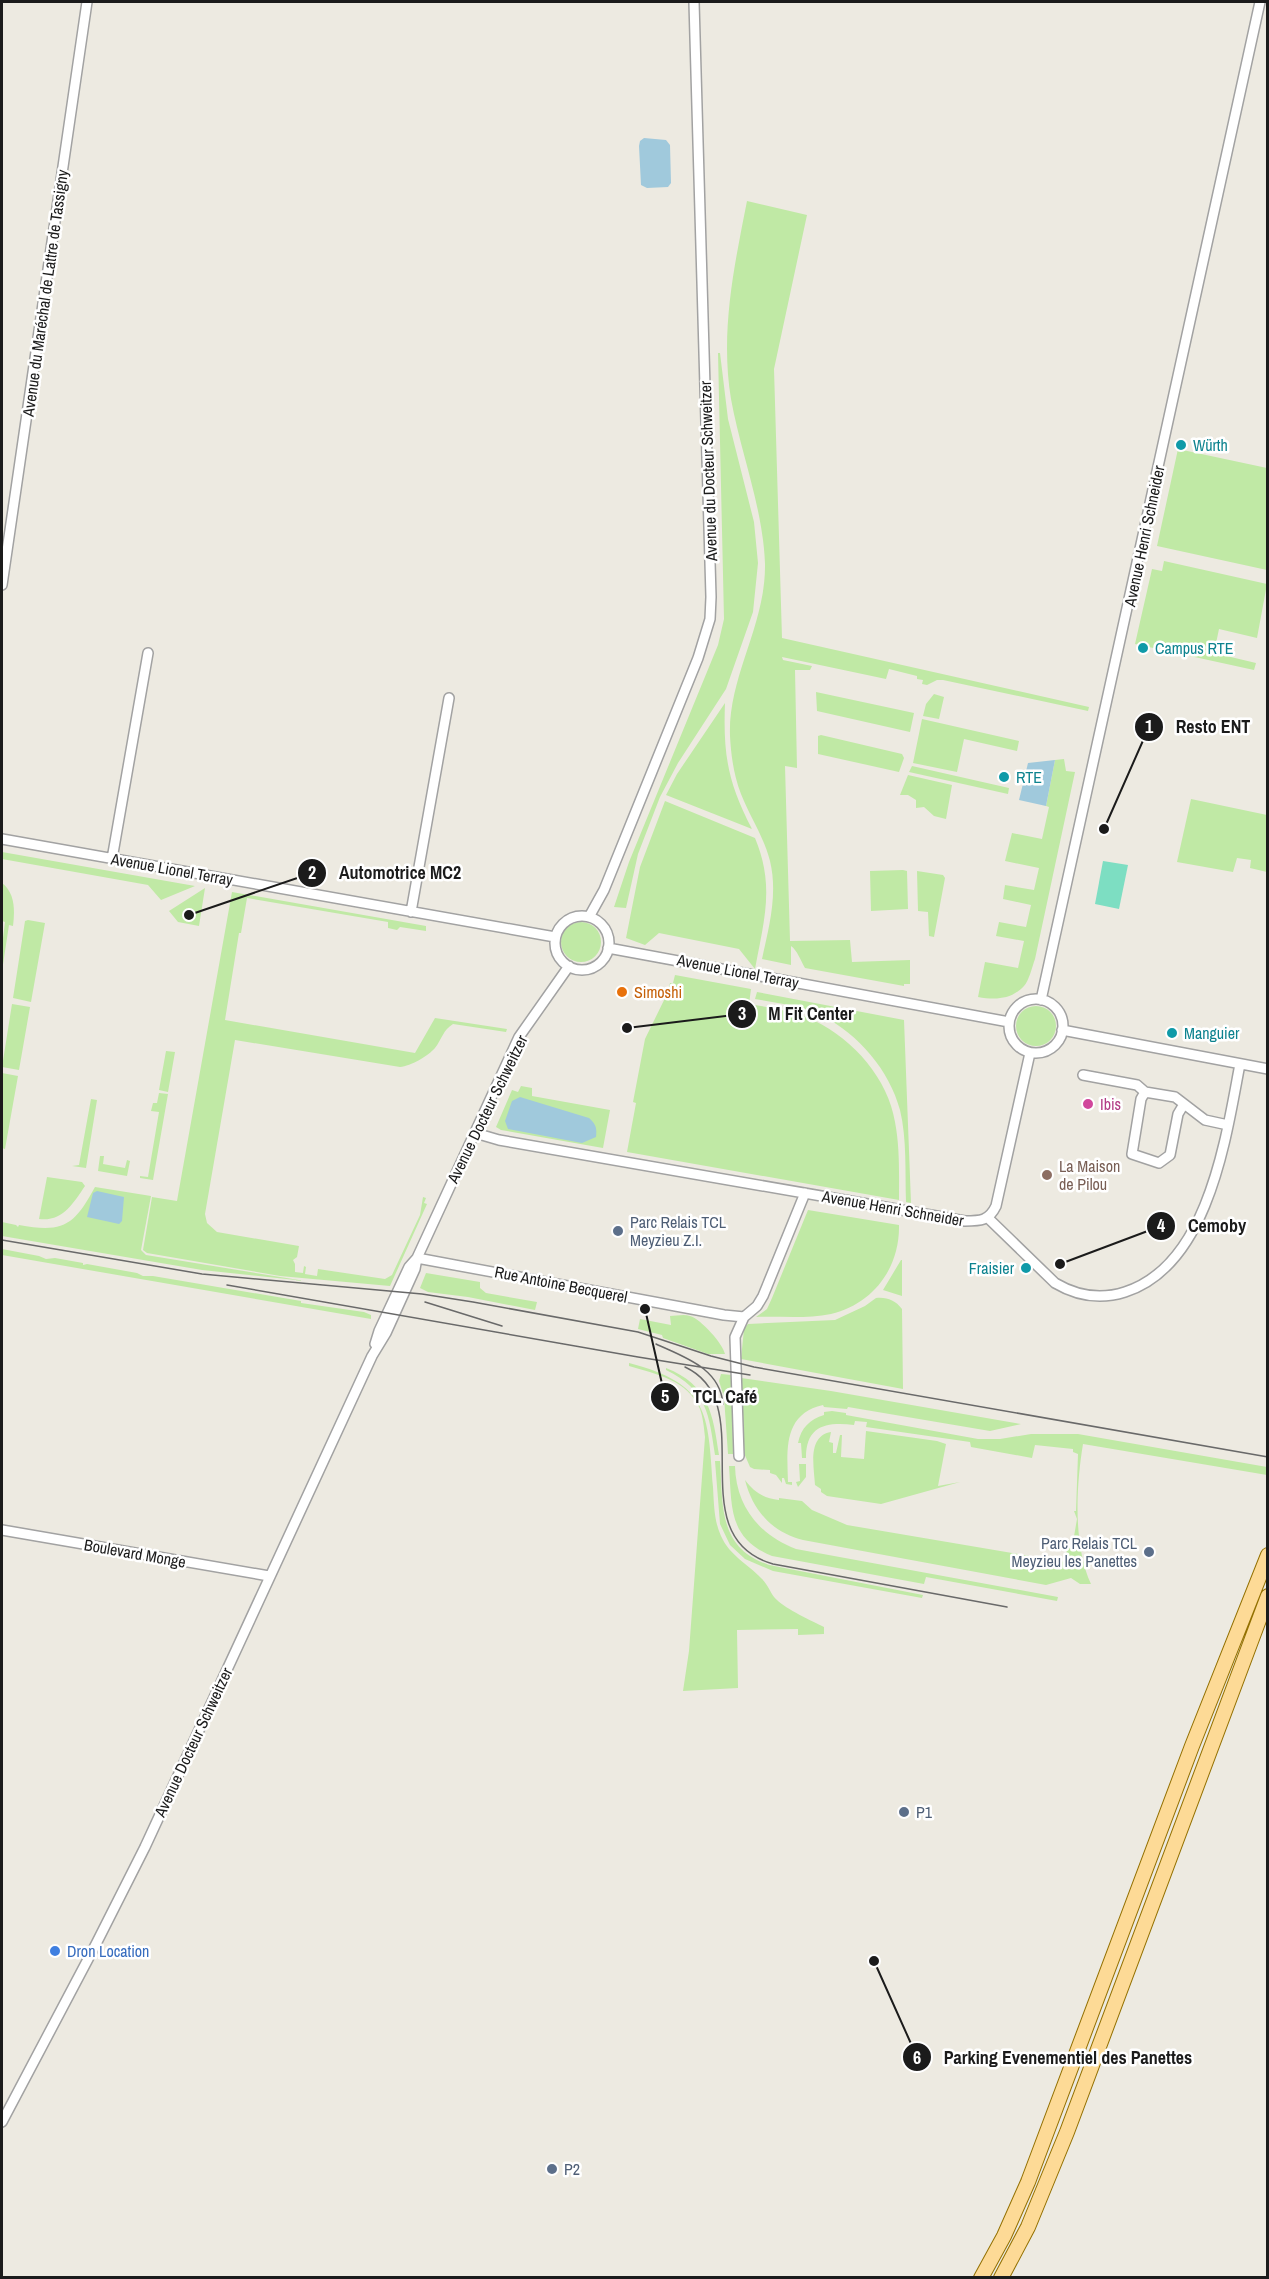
<svg xmlns="http://www.w3.org/2000/svg" width="1269" height="2279" viewBox="0 0 1269 2279" font-family="'Archivo Narrow',sans-serif">
<style>
.grass{fill:#c0e9a5}
.pitch{fill:#7ddec2}
.water{fill:#a0c9dc}
.lines{fill:none;stroke-linecap:round;stroke-linejoin:round}
.street-casing{stroke:#a2a2a2;stroke-width:12}
.primary-casing{stroke:#937000;stroke-width:16}
.street{stroke:#fff;stroke-width:9}
.primary{stroke:#fdda96;stroke-width:14}
.tram{stroke:#696969;stroke-width:1.5}
.culture-dot{fill:#0f9aa8;stroke:#fff;stroke-width:2}
.food-dot{fill:#e8710a;stroke:#fff;stroke-width:2}
.hotel-dot{fill:#d1479c;stroke:#fff;stroke-width:2}
.education-dot{fill:#8d6e63;stroke:#fff;stroke-width:2}
.service-dot{fill:#5c6f8a;stroke:#fff;stroke-width:2}
.shop-dot{fill:#3f7fe0;stroke:#fff;stroke-width:2}
.labels{text-anchor:middle;stroke-width:5;stroke-linejoin:round;paint-order:stroke}
.street-label{font-size:16px;fill:#1b1b1b;stroke:#fff}
.culture-label{font-size:16px;fill:#0d838f;stroke:#fff;text-anchor:start}
.food-label{font-size:16px;fill:#c56008;stroke:#fff;text-anchor:start}
.hotel-label{font-size:16px;fill:#b23c85;stroke:#fff;text-anchor:start}
.education-label{font-size:16px;fill:#785e54;stroke:#fff;text-anchor:start}
.service-label{font-size:16px;fill:#4e5e75;stroke:#fff;text-anchor:start}
.shop-label{font-size:16px;fill:#366cbe;stroke:#fff;text-anchor:start}
.leader{fill:none;stroke:#1b1b1b;stroke-width:2}
.callout-dot{fill:#1b1b1b;stroke:#fff;stroke-width:2}
.mark-label{font-size:18px;text-anchor:middle;font-weight:bold;fill:#fff}
.callout-label{font-size:18px;text-anchor:middle;font-weight:bold;fill:#1b1b1b;stroke:#fff;stroke-width:5;stroke-linejoin:round;paint-order:stroke}
</style>
<rect width="100%" height="100%" fill="#edeae1"/>
<path class="grass" d="M747,201L807,215L774,369L782,638L1089,707L1088,711L943,680H937L927,685L922,684L923,680L917,679V676L889,669L886,679L782,657L783,660L812,666L810,670H795L797,768L785,766L790,941L850,940L852,962L910,960V984H904V986L805,968C801,961 797,950 791,946V965L762,959C769,927 778,894 770,861C764,837 750,817 741,794C734,776 731,756 730,736C728,676 766,625 765,564C763,508 741,454 731,399C720,332 734,267 747,201Z
M718,353H720L728,419L754,522L758,563L753,612L726,689L678,763L660,797L638,854L626,908L614,907L629,862L718,645L724,619Z
M1178,449L1267,468V570L1157,546Z
M1164,561L1267,584L1257,638L1219,629L1214,653L1256,663L1254,670L1135,644L1152,569L1162,571Z
M816,692L914,713L910,732L817,711Z
M934,694L944,697L939,719L923,716L926,704Z
M725,703C723,755 728,783 752,829L666,795L677,774Z
M922,719L1019,741L1017,751L964,739L957,772L913,763Z
M821,735L902,754L904,758L899,772L818,754V736Z
M1064,759L1066,771L1075,772L1035,959C1032,967 1029,981 1024,986C1011,1000 995,1000 978,997L985,962L1018,968L1024,941L996,936L999,922L1026,927L1031,905L1003,899L1005,885L1034,890L1039,868L1005,861L1012,833L1042,839L1049,807L1046,806L1055,760Z
M912,766L1009,788L1008,794L909,772Z
M908,775L952,785L946,819L934,816L924,807L916,808V800L908,795H900Z
M1191,799L1267,815V872L1250,868L1251,860L1237,858L1233,872L1177,862Z
M665,801L755,838C775,886 764,920 755,969L739,949L659,933L645,945L626,938L640,867Z
M2,852L195,886L161,900L148,885L2,859Z
M903,870L907,871L908,909L871,911L870,871Z
M917,871L943,875L945,878L934,937L929,936L928,912L918,911Z
M2,883C15,893 15,910 13,926L9,925L2,971V946L5,922L2,921Z
M205,888L199,926L178,922L169,911Z
M232,892L426,926V931L400,927L397,930L388,928V922L247,898L241,933H239L225,1020L415,1053L435,1018L507,1029L506,1032L453,1024C443,1030 442,1039 435,1048C428,1056 411,1066 400,1067L235,1040L205,1214L207,1223L217,1232L299,1246L297,1257L293,1260L295,1264V1272L303,1273L304,1266L306,1267L305,1274L317,1276L318,1269L385,1279L392,1275L420,1215L423,1197L426,1198L424,1203L427,1204L390,1286L280,1276L147,1253L143,1250L152,1197L177,1201Z
M28,920L45,923L31,1002L13,998L25,921Z
M561 942a20 20 0 1 1 40 0a20 20 0 1 1-40 0Z
M675,975L751,989L749,1004C771,1008 795,1011 815,1021C854,1040 888,1079 895,1122C900,1148 899,1175 899,1200L627,1152L636,1103L633,1102L645,1039L668,992L670,983H673Z
M757,992L904,1020L911,1203L906,1202C905,1172 907,1139 900,1110C889,1069 856,1031 818,1014C799,1005 776,1003 755,999Z
M12,1004L30,1007L19,1070L2,1067Z
M1016 1026a20 20 0 1 1 40 0a20 20 0 1 1-40 0Z
M166,1051L175,1052L168,1092L159,1090Z
M2,1073L18,1076L5,1149L2,1148Z
M521,1086L532,1088V1096L610,1110L603,1148L501,1130L496,1127L512,1090L518,1092Z
M159,1093L168,1094L153,1180L140,1178V1176L148,1177L159,1112L151,1111L153,1103H157Z
M91,1099L97,1100L86,1168L72,1166L79,1165Z
M100,1156H104L103,1164L125,1168L127,1160L130,1161L127,1176L98,1171Z
M47,1177L82,1182L85,1186C73,1204 62,1222 39,1219Z
M95,1187L151,1196L141,1250L146,1255L305,1281L202,1270L2,1236V1222L16,1225L18,1227L19,1225C63,1233 74,1226 95,1187Z
M808,1210L899,1225C900,1268 873,1304 831,1314C807,1319 780,1316 756,1317L767,1309L772,1298Z
M2,1249L39,1256L46,1259L55,1258L83,1263V1265L87,1264L137,1273L143,1276H153L301,1301V1303L364,1312L371,1315V1319L2,1255Z
M901,1260H902V1296L883,1290Z
M426,1273L480,1282V1288L486,1293L537,1302L535,1310L468,1297L428,1292L420,1288Z
M876,1298C887,1297 895,1300 902,1309L903,1389L741,1359L744,1329L748,1324L835,1320L865,1306Z
M670,1316C676,1316 684,1314 690,1316C701,1319 723,1344 725,1354H708L663,1338L662,1335L638,1329L640,1319L671,1325Z
M629,1363C709,1384 708,1412 713,1487C714,1504 714,1521 721,1536C730,1556 747,1563 761,1578C768,1584 771,1595 777,1600C786,1609 812,1621 824,1627V1634L798,1635V1629L737,1630L738,1688L683,1691L689,1651L705,1437C704,1428 703,1417 700,1409C688,1380 656,1374 629,1366Z
M666,1368C709,1385 713,1414 719,1455H715C709,1414 707,1390 666,1370Z
M721,1374L732,1375L733,1454H728L724,1397L719,1381Z
M741,1378L831,1391L1021,1424L990,1431L848,1407L847,1409L824,1407L823,1405C783,1414 787,1450 788,1482H792V1485L786,1484L784,1478H782V1483L776,1475L770,1473V1470L754,1469L750,1467L744,1453Z
M832,1411L846,1413V1415L978,1439H1000L1031,1434H1078L1267,1467V1475L1083,1444C1076,1486 1073,1545 1091,1584H1080L1071,1578L1046,1585L803,1540C772,1532 753,1511 745,1480C754,1492 763,1498 779,1500V1498L802,1501L812,1510L847,1525L1065,1562L1067,1548H1072L1077,1519L1074,1511H1076L1078,1454L1073,1452V1449L1035,1445L1032,1458L971,1447L970,1442L866,1427L867,1422L855,1421L854,1425C827,1422 806,1425 806,1458H802L801,1443H798C801,1428 810,1419 824,1415V1412Z
M866,1431L937,1441L946,1444L938,1486L960,1482L881,1504L827,1496L821,1492V1489L815,1485C814,1467 807,1436 831,1432L829,1442L833,1443V1453H836L840,1435H842L841,1457L864,1459Z
M715,1461H720C723,1506 718,1548 769,1565L923,1595L922,1598L773,1571L745,1559L730,1545L720,1524Z
M799,1464H806V1477L798,1487L796,1482L800,1481Z
M729,1466H735C736,1506 759,1535 796,1549L1058,1597L1057,1601L926,1577L924,1584L772,1556C728,1538 732,1507 729,1466Z"/>
<path class="pitch" d="M1103,861L1128,865L1119,909L1095,904Z"/>
<path class="water" d="M644,138L666,140L670,145L671,183L668,187L647,188L641,185L639,146L640,141Z
M1055,760L1046,806L1019,800L1028,763Z
M520,1097L589,1118C596,1124 597,1128 596,1137L582,1143L508,1129L505,1121L512,1101Z
M97,1191L124,1197L122,1221L119,1224L87,1217L93,1193Z"/>
<g class="lines">
<defs>
<path id="street" d="M2,585L87,2
M2,839L555,937
M112,859L148,653
M411,912L449,698
M555 943a27 27 0 1 1 54 0a27 27 0 1 1-54 0Z
M589,917L604,890L698,658L710,619L711,597L694,2
M608,948L1009,1022
M1009 1026a27 27 0 1 1 54 0a27 27 0 1 1-54 0Z
M1041,1000L1260,2
M1062,1030L1268,1069
M1083,1075L1137,1085L1145,1092L1175,1097L1205,1120L1228,1125
M1145,1092L1141,1099L1132,1154L1159,1163L1170,1155L1178,1114L1184,1104
M475,1133L499,1140L965,1221C980,1221 989,1221 996,1206L1030,1053
M988,1218L1055,1283C1077,1296 1100,1300 1125,1292C1209,1265 1226,1137 1240,1064
M417,1258L724,1315L744,1317L757,1306L763,1296L805,1193
M375,1344L379,1331L409,1267L417,1258L519,1037L569,966
M739,1456L735,1337L744,1317
M2,1530L269,1576
M2,2122L96,1944L145,1847L372,1356L386,1333L415,1269L417,1258"/>
<path id="primary" d="M981,2278L1004,2236L1028,2182L1192,1746L1268,1555
M1001,2278L1028,2227L1067,2132L1268,1596"/>
</defs>
<use href="#street" class="street-casing"/>
<use href="#primary" class="primary-casing"/>
<use href="#street" class="street"/>
<use href="#primary" class="primary"/>
<path class="tram" d="M2,1240L202,1274L422,1294L473,1302L638,1332L711,1356L754,1367L1268,1457
M227,1285L638,1357L750,1375
M425,1302L502,1326
M656,1344C684,1357 720,1368 723,1404
M685,1367C763,1403 677,1536 773,1564L1007,1607"/>
</g>
<g class="culture-dot">
<circle cx="1181" cy="445" r="6"/>
<circle cx="1143" cy="648" r="6"/>
<circle cx="1004" cy="777" r="6"/>
<circle cx="1172" cy="1033" r="6"/>
<circle cx="1026" cy="1268" r="6"/>
</g>
<circle class="food-dot" cx="622" cy="992" r="6"/>
<circle class="hotel-dot" cx="1088" cy="1104" r="6"/>
<circle class="education-dot" cx="1047" cy="1175" r="6"/>
<g class="service-dot">
<circle cx="618" cy="1231" r="6"/>
<circle cx="1149" cy="1552" r="6"/>
<circle cx="904" cy="1812" r="6"/>
<circle cx="552" cy="2169" r="6"/>
</g>
<circle class="shop-dot" cx="55" cy="1951" r="6"/>
<g class="labels">
<g class="street-label">
<text transform="translate(45 293) rotate(-82)" y="6">Avenue du Maréchal de Lattre de Tassigny</text>
<text transform="translate(708 471) rotate(-92)" y="6">Avenue du Docteur Schweitzer</text>
<text transform="translate(1144 536) rotate(-78)" y="6">Avenue Henri Schneider</text>
<text transform="translate(172 869) rotate(10)" y="6">Avenue Lionel Terray</text>
<text transform="translate(738 971) rotate(11)" y="6">Avenue Lionel Terray</text>
<text transform="translate(487 1109) rotate(-64)" y="6">Avenue Docteur Schweitzer</text>
<text transform="translate(893 1208) rotate(10)" y="6">Avenue Henri Schneider</text>
<text transform="translate(561 1284) rotate(11)" y="6">Rue Antoine Becquerel</text>
<text transform="translate(135 1553) rotate(10)" y="6">Boulevard Monge</text>
<text transform="translate(193 1742) rotate(-65)" y="6">Avenue Docteur Schweitzer</text>
</g>
<g class="culture-label">
<text x="1193" y="451">Würth</text>
<text x="1155" y="654">Campus RTE</text>
<text x="1016" y="783">RTE</text>
<text x="1184" y="1039">Manguier</text>
<text x="1014" y="1274" text-anchor="end">Fraisier</text>
</g>
<g class="food-label">
<text x="634" y="998">Simoshi</text>
</g>
<g class="hotel-label">
<text x="1100" y="1110">Ibis</text>
</g>
<g class="education-label">
<text x="1059" y="1172">La Maison<tspan x="1059" dy="18">de Pilou</tspan></text>
</g>
<g class="service-label">
<text x="630" y="1228">Parc Relais TCL<tspan x="630" dy="18">Meyzieu Z.I.</tspan></text>
<text x="1137" y="1549" text-anchor="end">Parc Relais TCL<tspan x="1137" dy="18">Meyzieu les Panettes</tspan></text>
<text x="916" y="1818">P1</text>
<text x="564" y="2175">P2</text>
</g>
<g class="shop-label">
<text x="67" y="1957">Dron Location</text>
</g>
</g>
<path class="leader" d="M1104 829L1149 727M189 915L312 873M627 1028L742 1014M1060 1264L1161 1226M645 1309L665 1397M874 1961L917 2057"/>
<g class="callout-dot">
<circle cx="1104" cy="829" r="6"/>
<circle cx="189" cy="915" r="6"/>
<circle cx="627" cy="1028" r="6"/>
<circle cx="1060" cy="1264" r="6"/>
<circle cx="645" cy="1309" r="6"/>
<circle cx="874" cy="1961" r="6"/>
<circle cx="1149" cy="727" r="15"/>
<circle cx="312" cy="873" r="15"/>
<circle cx="742" cy="1014" r="15"/>
<circle cx="1161" cy="1226" r="15"/>
<circle cx="665" cy="1397" r="15"/>
<circle cx="917" cy="2057" r="15"/>
</g>
<g class="mark-label">
<text x="1149" y="733">1</text>
<text x="312" y="879">2</text>
<text x="742" y="1020">3</text>
<text x="1161" y="1232">4</text>
<text x="665" y="1403">5</text>
<text x="917" y="2064">6</text>
</g>
<g class="callout-label">
<text x="1213" y="733">Resto ENT</text>
<text x="400" y="879">Automotrice MC2</text>
<text x="811" y="1020">M Fit Center</text>
<text x="1217" y="1232">Cemoby</text>
<text x="725" y="1403">TCL Café</text>
<text x="1068" y="2064">Parking Evenementiel des Panettes</text>
</g>
<rect width="1269" height="2279" fill="none" stroke="#1b1b1b" stroke-width="6"/>
</svg>
